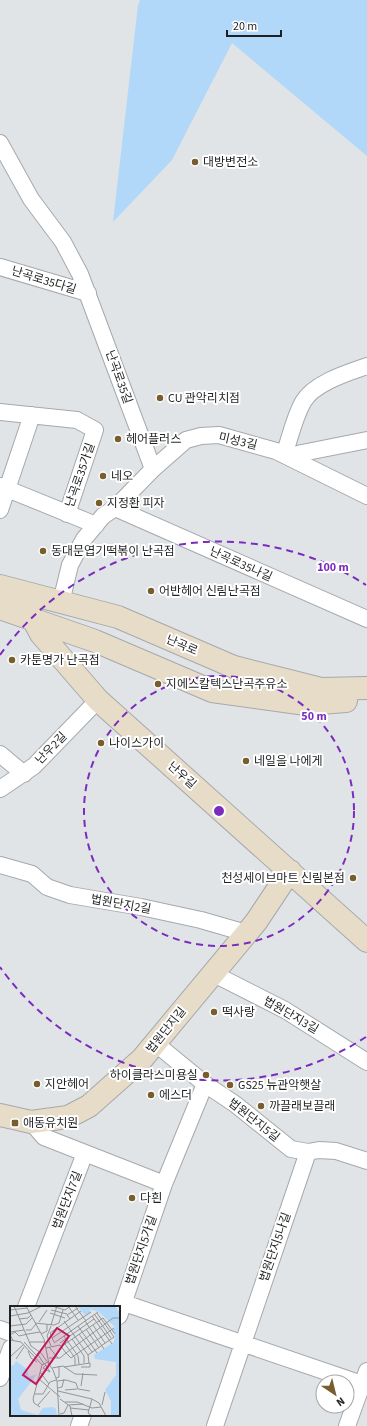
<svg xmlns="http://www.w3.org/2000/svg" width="367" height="1426" viewBox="0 0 367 1426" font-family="'Source Sans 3','Noto Sans KR',sans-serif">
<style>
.green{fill:#b1d7f9}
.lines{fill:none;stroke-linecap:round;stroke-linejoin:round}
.street-casing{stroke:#a5a9ac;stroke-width:18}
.secondary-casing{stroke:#a5a9ac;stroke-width:24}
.street{stroke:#fff;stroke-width:16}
.secondary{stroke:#e7dcc8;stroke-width:22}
.ring{fill:none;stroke:#7b2cbf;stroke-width:2;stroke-dasharray:7 5}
.poi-dot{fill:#785e2f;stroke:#fff;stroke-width:1.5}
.labels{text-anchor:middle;stroke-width:4;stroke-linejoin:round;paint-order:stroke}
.poi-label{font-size:12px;fill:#1f2021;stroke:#fff;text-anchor:start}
.street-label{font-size:12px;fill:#1f2021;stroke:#fff}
.inset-road{fill:none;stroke:#939698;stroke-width:1}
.view{fill:#c2185b;fill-opacity:0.15;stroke:#c2185b;stroke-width:2}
.inset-edge{fill:none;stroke:#1f2021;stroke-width:2}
.centre{fill:#7b2cbf;stroke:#fff;stroke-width:2}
.ring-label{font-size:12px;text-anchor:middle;font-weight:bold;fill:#7b2cbf;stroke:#fff;stroke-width:4;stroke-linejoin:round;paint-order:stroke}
</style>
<rect width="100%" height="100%" fill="#e0e4e7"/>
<path class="green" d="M140,0H367V156L232,43L172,160L113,222L138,5Z"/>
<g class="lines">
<defs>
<path id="street" d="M0,143L31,199L63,242L80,274L153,469L115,508L103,516L84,539L70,565L61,602
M0,267L88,293
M0,412L77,420L95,430L67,514
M284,455C290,438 294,418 303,402C314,383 347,373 367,366
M288,457L302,453L367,440
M153,469L186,440L201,436L219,435L276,451L367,496
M0,486L96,525
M115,508L367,619
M0,510L32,415
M0,754L24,774
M0,789L34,766L98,700
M0,865L32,874L47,887L70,895L141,907L201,920L246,933
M212,973L285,1010L367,1062
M155,1043L205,1084L235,1104L291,1149L308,1152L319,1150L336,1151L367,1161
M31,1122L44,1137L164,1184
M124,1303L362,1384
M26,1307L85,1153
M119,1316L164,1184L205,1084
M0,1329L11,1333
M0,1378L11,1348
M79,1426L83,1415
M215,1426L308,1152
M347,1426L367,1371"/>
<path id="secondary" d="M0,586L118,617L234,667L321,689L367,688
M19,591L28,610L41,634L98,700L367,941
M0,608L95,641L212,691L306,704L346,701
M0,1115L31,1122L68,1117L89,1106L142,1059L256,922L290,871"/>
</defs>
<use href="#street" class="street-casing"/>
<use href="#secondary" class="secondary-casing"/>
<use href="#street" class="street"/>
<use href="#secondary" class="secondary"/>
</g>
<g class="ring">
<circle cx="219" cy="811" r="135"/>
<path d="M366 1037A269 269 0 0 1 0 967M0 655A269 269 0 0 1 366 585"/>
</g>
<g class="poi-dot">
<circle cx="195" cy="162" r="4"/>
<circle cx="160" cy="398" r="4"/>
<circle cx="118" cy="439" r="4"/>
<circle cx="103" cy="476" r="4"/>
<circle cx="99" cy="503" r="4"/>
<circle cx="43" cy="551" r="4"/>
<circle cx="151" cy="591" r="4"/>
<circle cx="12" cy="660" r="4"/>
<circle cx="158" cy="684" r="4"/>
<circle cx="101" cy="743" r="4"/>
<circle cx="246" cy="761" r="4"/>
<circle cx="353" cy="878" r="4"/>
<circle cx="214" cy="1012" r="4"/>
<circle cx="206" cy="1075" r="4"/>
<circle cx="37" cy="1084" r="4"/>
<circle cx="230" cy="1085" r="4"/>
<circle cx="151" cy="1095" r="4"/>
<circle cx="261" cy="1106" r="4"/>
<rect x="11" y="1119" width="8" height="8" rx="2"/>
<circle cx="132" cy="1198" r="4"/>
</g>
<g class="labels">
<g class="poi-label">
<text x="203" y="166">대방변전소</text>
<text x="168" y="402">CU 관악리치점</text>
<text x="126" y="443">헤어플러스</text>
<text x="111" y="480">네오</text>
<text x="107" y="507">지정환 피자</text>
<text x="51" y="555">동대문엽기떡볶이 난곡점</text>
<text x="159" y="595">어반헤어 신림난곡점</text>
<text x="20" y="664">카툰명가 난곡점</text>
<text x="166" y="688">지에스칼텍스난곡주유소</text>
<text x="109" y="747">나이스가이</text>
<text x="254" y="765">네일을 나에게</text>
<text x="345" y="882" text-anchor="end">천성세이브마트 신림본점</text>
<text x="222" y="1016">떡사랑</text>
<text x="198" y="1079" text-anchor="end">하이클라스미용실</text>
<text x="45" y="1088">지안헤어</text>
<text x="238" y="1089">GS25 뉴관악햇살</text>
<text x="159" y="1099">에스더</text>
<text x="269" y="1110">까끌래보끌래</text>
<text x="23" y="1127">애동유치원</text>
<text x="140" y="1202">다흰</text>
</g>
<g class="street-label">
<text transform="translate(44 280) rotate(17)" y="4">난곡로35다길</text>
<text transform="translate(119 377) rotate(70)" y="4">난곡로35길</text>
<text transform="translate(238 441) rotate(13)" y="4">미성3길</text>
<text transform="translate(80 475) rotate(-71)" y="4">난곡로35가길</text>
<text transform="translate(241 564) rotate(24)" y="4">난곡로35나길</text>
<text transform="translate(182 645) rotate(23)" y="4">난곡로</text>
<text transform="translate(51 748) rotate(-46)" y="4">난우2길</text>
<text transform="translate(182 775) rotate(42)" y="4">난우길</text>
<text transform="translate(121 904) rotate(10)" y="4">법원단지2길</text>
<text transform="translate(291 1015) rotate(30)" y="4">법원단지3길</text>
<text transform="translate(166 1030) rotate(-51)" y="4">법원단지길</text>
<text transform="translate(254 1120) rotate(38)" y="4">법원단지5길</text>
<text transform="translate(67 1200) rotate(-69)" y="4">법원단지7길</text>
<text transform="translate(275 1247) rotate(-71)" y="4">법원단지5나길</text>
<text transform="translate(141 1250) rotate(-71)" y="4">법원단지5가길</text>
</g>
</g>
<g transform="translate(10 1306)">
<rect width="110" height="110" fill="#e0e4e7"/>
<path d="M67,0H105L110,8V110H101V95L95,84L106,69V56L85,53L84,49L104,36L105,28L102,24L105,21L89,6L79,3L81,6L75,9ZM6,55L17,63L19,71L27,68L8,93L11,104L28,109L33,102L43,101L46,103L47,110H0V60L4,59Z" fill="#b1d7f9"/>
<path class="inset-road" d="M4,0L21,40L31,47L43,64L47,75L49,110M16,0L34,33L39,58M42,0L55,4L61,0M58,0L68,14M65,0L76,15M0,4L17,2M41,4L57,8M40,7L55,12M85,9L101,32M0,10L18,7L32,0M82,10L102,38M9,13L18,12L21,9M60,13L57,9L68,2M54,15L78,49L79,57M75,15L94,43M29,16L37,4M25,17L44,19L49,17L53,4M41,19L47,0M83,19L95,37M0,20L16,18L22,12M41,20L37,30L41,40M68,20L87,47M76,23L89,42M16,24H21L26,18M0,26L14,24M18,28L30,26M31,28L37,25V18M69,28L82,46M54,30L68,50L69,58M42,32L81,6M62,33L74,50V57M0,34L11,36L32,59M3,34L0,29L5,26L9,30L18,28M14,36L26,49M20,36H34M44,36L40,27L71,5M44,37L88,6M50,37L84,13M55,38L65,52V59M52,40L93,12L105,28M39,41L48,52M36,42L50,39L56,47L103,12H110M18,45L21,52L27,56M27,47L34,58M78,49L104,31L87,7M0,51L13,39M39,52H50L56,47L61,52L104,22M6,53L14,41M35,58L40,66L33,62L36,59M54,61L80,57V61H71M42,62L53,60L65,68L87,69M30,66L39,78M46,72L49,71V60M29,73L50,91M47,75L56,74L66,77L68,83L80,85M71,80L73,67M48,82L52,81L54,73M55,84L67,83M48,85L82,93L89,97L96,110M25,88H33L40,76L46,74M50,93L60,100L62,110M55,96H67L82,102L91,101M28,99L40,85M59,99L73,98M92,99L95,86M30,101L24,97L23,93L32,59L38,56M60,102L79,104M50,108L54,107L58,99M82,110L78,107L82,93"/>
<path class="view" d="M47,22L59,30L26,78L13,69Z"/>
<rect width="110" height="110" class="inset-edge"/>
</g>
<circle cx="219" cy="811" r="6" class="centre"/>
<g class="ring-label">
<text x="333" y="571">100 m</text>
<text x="314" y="720">50 m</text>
</g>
<g transform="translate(335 1394) rotate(145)"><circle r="19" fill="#ffffff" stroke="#a5a6a6"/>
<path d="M0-3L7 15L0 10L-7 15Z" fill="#785e2f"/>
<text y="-6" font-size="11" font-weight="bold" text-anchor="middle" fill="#1f2021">N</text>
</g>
<path d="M227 30v6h54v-6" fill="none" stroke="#1f2021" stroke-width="2"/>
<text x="233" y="30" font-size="12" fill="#1f2021" stroke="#ffffff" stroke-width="3" paint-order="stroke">20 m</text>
</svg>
